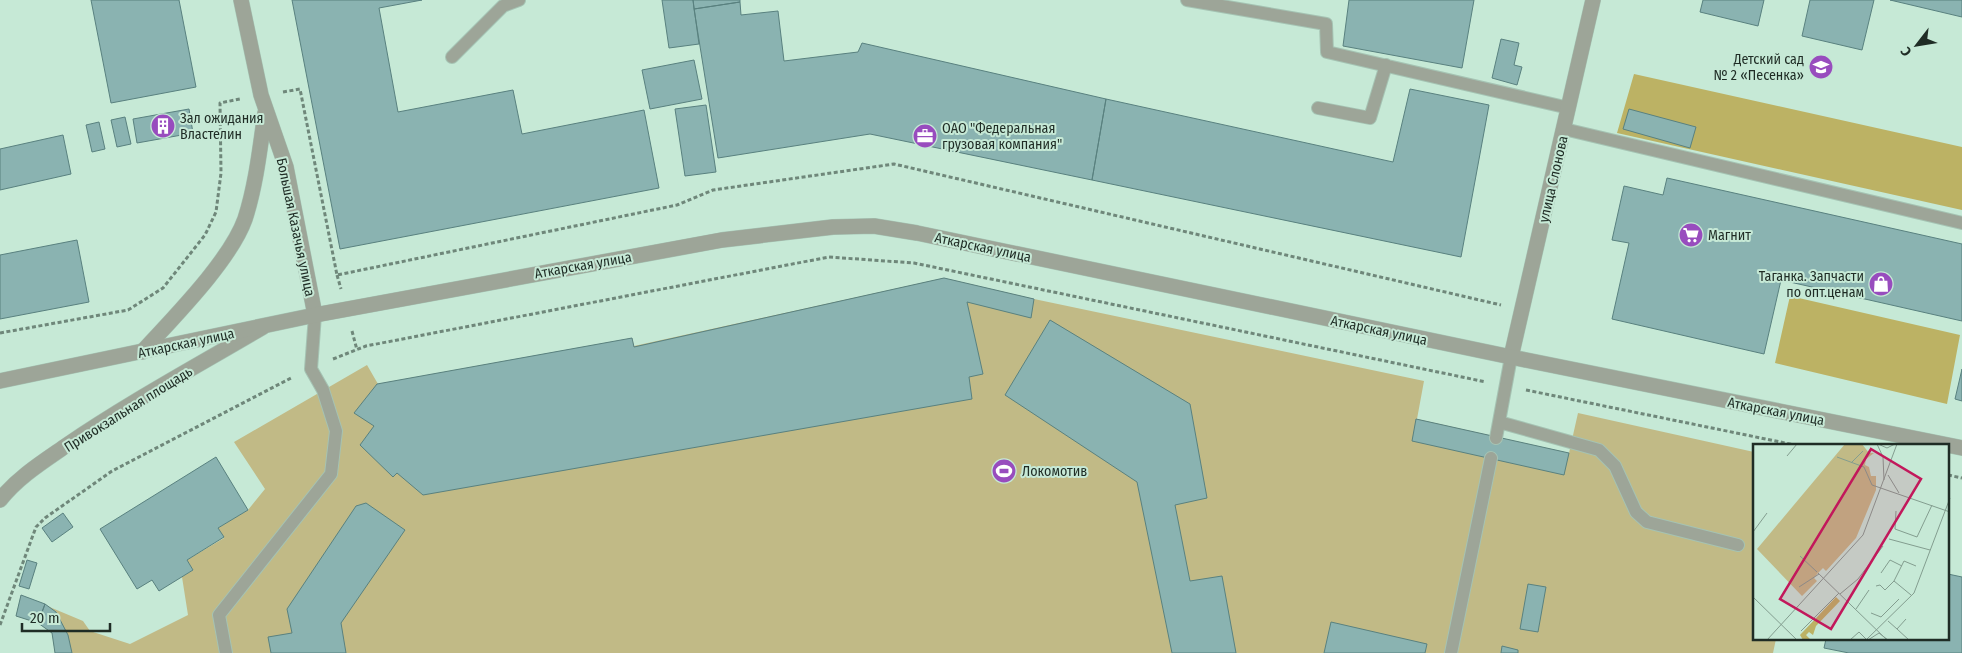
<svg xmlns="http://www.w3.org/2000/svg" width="1962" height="653" viewBox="0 0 1962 653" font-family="'Fira Sans Condensed',sans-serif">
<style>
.green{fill:#c1ba86}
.forest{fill:#bcb264}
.building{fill:#8ab3b1;stroke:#59817f}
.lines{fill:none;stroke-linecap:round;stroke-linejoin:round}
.service-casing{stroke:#a5c3b3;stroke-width:14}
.minor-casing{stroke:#a5c3b3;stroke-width:16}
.tertiary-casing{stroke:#a5c3b3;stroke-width:16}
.path{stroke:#6f877a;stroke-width:3;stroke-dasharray:4 2.5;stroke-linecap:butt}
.service{stroke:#9da598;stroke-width:12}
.minor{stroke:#9da598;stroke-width:15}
.tertiary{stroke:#9da598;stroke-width:15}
.labels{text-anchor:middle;stroke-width:4;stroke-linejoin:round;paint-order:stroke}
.poi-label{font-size:14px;fill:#1f2c25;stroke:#c6e9d6;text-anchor:start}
.street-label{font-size:14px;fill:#1f2c25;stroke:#c6e9d6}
.inset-road{fill:none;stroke:#839d8f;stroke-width:1}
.view{fill:#c2185b;fill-opacity:0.15;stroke:#c2185b;stroke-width:2.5}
.inset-edge{fill:none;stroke:#1f2c25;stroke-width:2.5}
</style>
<rect width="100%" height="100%" fill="#c6e9d6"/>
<path class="green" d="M944,278L1034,299L1424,381L1417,419L1569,453L1578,413L1754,452V639H1776L1773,653H55L52,633L38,623L16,616L21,595L83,621L90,631L130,644L188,615L182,577L193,570L187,560L224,538L218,528L248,510L265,489L234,442L367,365L378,384L632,338L634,346Z"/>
<path class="forest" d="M1634,74L1962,147V210L1617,133Z
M1790,296L1960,335L1947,404L1775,363Z"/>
<path class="building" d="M91,0H179L196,87L111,103Z
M292,0H422L379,8L398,112L513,90L522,134L644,110L659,188L340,249Z
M662,0H693L699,44L669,48Z
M693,0H740V2L694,9Z
M1349,0H1474L1462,68L1343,46Z
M1703,0H1764L1758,26L1700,12Z
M1810,0H1874L1862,50L1802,36Z
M1890,0H1962V17Z
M740,2L741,15L778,11L784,61L858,52L862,43L1106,99L1092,180L870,134L718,158L694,9Z
M1501,39L1519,43L1514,65L1522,67L1517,85L1492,78Z
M694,60L702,99L650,109L642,70Z
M1410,89L1489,105L1461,257L1092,180L1106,99L1393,162Z
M706,105L716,172L685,176L675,109Z
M189,109L193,133L137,143L133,119Z
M1629,109L1696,127L1690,148L1623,129Z
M125,117L131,144L117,147L111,120Z
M99,122L105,149L92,152L86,125Z
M63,135L71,174L0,190V149Z
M1667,178L1962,244V321L1781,280L1764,354L1612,319L1629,243L1612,240L1624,186L1663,195Z
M77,240L89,302L0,319V255Z
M944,278L1034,299L1031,318L967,302L983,374L969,377L972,399L423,495L397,473L393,477L360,445L374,426L354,413L377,384L632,338L634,347Z
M1050,320L1190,404L1207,498L1175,505L1190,581L1222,576L1236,653H1172L1137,482L1005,395Z
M1962,369V401L1955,399Z
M1416,419L1569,453L1564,475L1412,441Z
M216,457L248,510L218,528L224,537L187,560L193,570L159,591L152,580L137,589L100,529Z
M366,503L405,530L341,623L346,653H271L268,637L292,633L287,609L356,506Z
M63,513L73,527L52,542L42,528Z
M27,560L37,563L29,589L19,586Z
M1948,574L1962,577V653H1849L1824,648L1826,639H1948Z
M1528,584L1546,587L1538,632L1520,629Z
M21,595L45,604L38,623L16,616Z
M45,604L56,612L68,635L72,653H55L52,633L38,623Z
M1331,622L1427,644L1425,653H1324Z
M1502,646L1518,650V653H1501Z"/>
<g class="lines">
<defs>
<path id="service" d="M1187,0L1326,24L1327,52L1569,108
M452,57L503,6L519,0
M1318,108L1370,118L1386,65
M1564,129L1962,223
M1499,422L1599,450L1615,466L1636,512L1647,522L1738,545
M1496,438L1511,357
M226,653L219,615L331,474L336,431L323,390L311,369L315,315
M1451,653L1491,458"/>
<path id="minor" d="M241,0L261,95L286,167L315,315
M142,352C173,318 230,261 245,219C256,185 260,148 265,113
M1511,357L1593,0
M0,500C18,477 44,461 67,445C130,402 197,366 263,327"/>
<path id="tertiary" d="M0,381L315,315L722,240L833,227L874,226L917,233L1511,357L1962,448"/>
</defs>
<use href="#service" class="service-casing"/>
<use href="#minor" class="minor-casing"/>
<use href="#tertiary" class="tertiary-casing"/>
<path class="path" d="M283,92L300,89L337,275L677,205L713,190L894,164L1501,305
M337,275L341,289
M352,331L357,350
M0,333L128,310L163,288L205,235L216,212L221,173L220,103L240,99
M333,359L366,346L829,257L914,263L1486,382
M1526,390L1800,446
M1948,475L1962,478
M0,625L36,527L45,518L112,471L293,377"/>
<use href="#service" class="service"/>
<use href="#minor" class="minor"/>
<use href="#tertiary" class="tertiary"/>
</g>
<defs>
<symbol id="school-disc" viewBox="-11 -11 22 22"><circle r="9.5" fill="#984cbe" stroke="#c6e9d6"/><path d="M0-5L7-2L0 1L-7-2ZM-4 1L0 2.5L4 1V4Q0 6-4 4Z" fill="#fff"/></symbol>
<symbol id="building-disc" viewBox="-11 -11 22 22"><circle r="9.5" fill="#984cbe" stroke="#c6e9d6"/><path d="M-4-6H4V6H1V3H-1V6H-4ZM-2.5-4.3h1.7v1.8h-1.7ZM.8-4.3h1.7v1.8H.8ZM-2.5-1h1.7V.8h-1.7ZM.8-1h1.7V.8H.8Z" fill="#fff"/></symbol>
<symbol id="office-disc" viewBox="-11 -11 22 22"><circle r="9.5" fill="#984cbe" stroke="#c6e9d6"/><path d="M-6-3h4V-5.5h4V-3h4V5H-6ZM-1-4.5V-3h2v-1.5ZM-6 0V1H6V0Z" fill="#fff"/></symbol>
<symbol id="supermarket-disc" viewBox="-11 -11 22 22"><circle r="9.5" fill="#984cbe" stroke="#c6e9d6"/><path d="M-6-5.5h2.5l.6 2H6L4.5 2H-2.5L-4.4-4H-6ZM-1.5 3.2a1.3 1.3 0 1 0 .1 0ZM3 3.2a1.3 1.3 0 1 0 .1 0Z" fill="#fff"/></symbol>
<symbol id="shop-disc" viewBox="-11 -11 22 22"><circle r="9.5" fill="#984cbe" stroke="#c6e9d6"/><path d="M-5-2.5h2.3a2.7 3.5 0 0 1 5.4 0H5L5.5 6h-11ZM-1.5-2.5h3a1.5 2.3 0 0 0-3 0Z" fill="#fff"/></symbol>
<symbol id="stadium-disc" viewBox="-11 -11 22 22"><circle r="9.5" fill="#984cbe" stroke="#c6e9d6"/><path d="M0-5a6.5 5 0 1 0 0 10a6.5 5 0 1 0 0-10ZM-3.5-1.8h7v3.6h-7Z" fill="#fff"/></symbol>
</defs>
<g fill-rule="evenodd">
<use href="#school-disc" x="1807" y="53" width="28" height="28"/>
<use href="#building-disc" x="149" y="112" width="28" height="28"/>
<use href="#office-disc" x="911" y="122" width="28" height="28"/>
<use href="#supermarket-disc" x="1677" y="221" width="28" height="28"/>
<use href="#shop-disc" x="1867" y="270" width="28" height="28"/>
<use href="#stadium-disc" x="990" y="457" width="28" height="28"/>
</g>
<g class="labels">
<g class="poi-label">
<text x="1804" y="64" text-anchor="end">Детский сад<tspan x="1804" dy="16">№ 2 «Песенка»</tspan></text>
<text x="180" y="123">Зал ожидания<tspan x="180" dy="16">Властелин</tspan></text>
<text x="942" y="133">ОАО "Федеральная<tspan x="942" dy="16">грузовая компания"</tspan></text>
<text x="1708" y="240">Магнит</text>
<text x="1864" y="281" text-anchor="end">Таганка. Запчасти<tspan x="1864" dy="16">по опт.ценам</tspan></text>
<text x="1022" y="476">Локомотив</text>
</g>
<g class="street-label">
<text transform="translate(1553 179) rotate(-77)" y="5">улица Слонова</text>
<text transform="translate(296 227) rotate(78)" y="5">Большая Казачья улица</text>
<text transform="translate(983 247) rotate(12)" y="5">Аткарская улица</text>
<text transform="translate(583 265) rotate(-10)" y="5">Аткарская улица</text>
<text transform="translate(1379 330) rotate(12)" y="5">Аткарская улица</text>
<text transform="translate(186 343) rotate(-12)" y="5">Аткарская улица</text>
<text transform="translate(128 409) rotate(-32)" y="5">Привокзальная площадь</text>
<text transform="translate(1776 411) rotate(11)" y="5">Аткарская улица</text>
</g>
</g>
<g transform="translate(1753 444)">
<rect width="196" height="196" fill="#c6e9d6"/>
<path d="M92,0H109L116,9H121L113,15L112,21L116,23L118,32H123V46L103,94L73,127L70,124L65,129L61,134L64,137L49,152L4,105Z" fill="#c1ba86"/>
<path d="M83,153L87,157L63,182L60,191L56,188L53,191L58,196H50L47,191Z" fill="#bcb264"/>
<path class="inset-road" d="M124,0L130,13L131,36M125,0L134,4L142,0M34,12L44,0M84,13L111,23L119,41L197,68M98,19L110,7M135,31L146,49M143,67L142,85L164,93L179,61M0,88L14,69M136,95L177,106M47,112L64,128M65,129L134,196M128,129L137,116L149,122M141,137L151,117L163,122M123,142L127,141L132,146L141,137L158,151M46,143L66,130M87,150L105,135L130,102M0,153L44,196M103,165L116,146M118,169L128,173L146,155M135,177L144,185L153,175M144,185L156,196M48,187L86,149M14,196L110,91L144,0M97,196L106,188L114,196M113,196L161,149L197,54M115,196L126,189L135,196"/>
<path class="view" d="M118,5L168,35L78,185L27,155Z"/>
<rect width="196" height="196" class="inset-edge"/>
</g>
<g transform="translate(1917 45) rotate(239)" stroke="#c6e9d6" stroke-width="4" paint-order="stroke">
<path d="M0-4L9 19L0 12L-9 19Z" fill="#1f2c25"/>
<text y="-8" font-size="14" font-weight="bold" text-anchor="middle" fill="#1f2c25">С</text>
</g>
<path d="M22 623v8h88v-8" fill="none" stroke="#1f2c25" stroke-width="2.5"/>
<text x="30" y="623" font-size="15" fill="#1f2c25" stroke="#c6e9d6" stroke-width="4" paint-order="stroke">20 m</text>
</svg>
